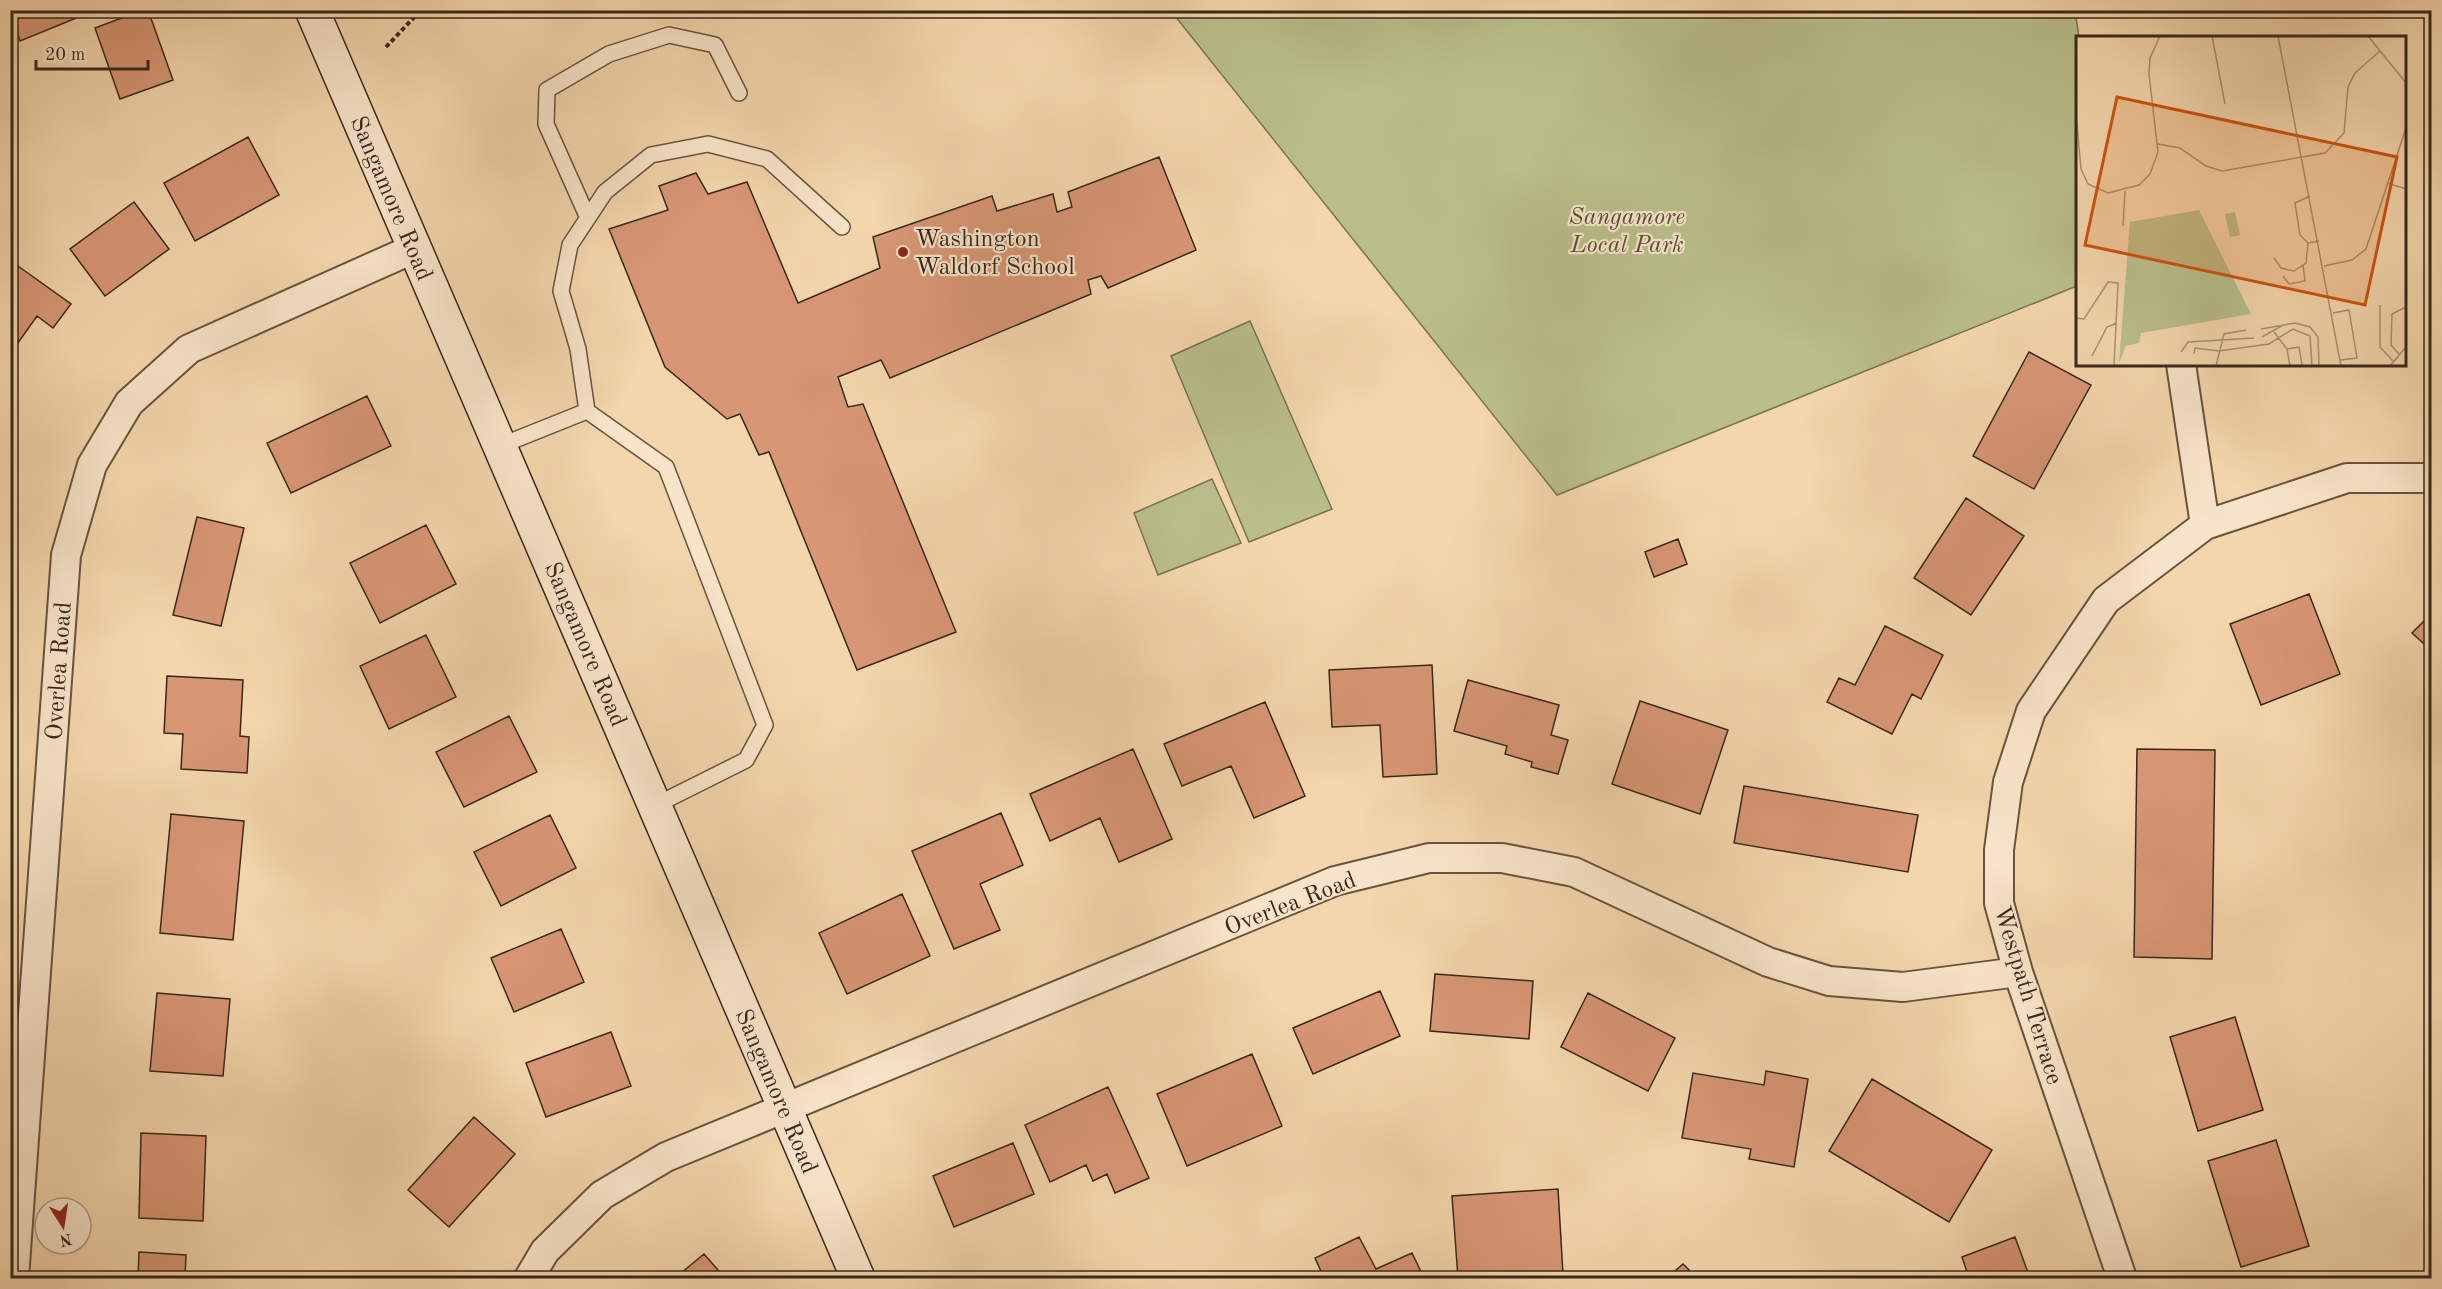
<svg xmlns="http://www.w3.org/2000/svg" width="2442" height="1289" viewBox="0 0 2442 1289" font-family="'Old Standard TT',serif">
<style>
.green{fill:#b9be8b;stroke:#797254;stroke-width:1.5}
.building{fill:#d89674;stroke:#39271c;stroke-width:1.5}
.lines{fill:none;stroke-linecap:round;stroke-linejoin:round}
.lane-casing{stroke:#685340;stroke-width:18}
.street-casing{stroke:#685340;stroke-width:32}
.secondary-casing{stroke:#39271c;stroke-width:36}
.path{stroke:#39271c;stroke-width:4;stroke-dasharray:4.5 3;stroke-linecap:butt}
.lane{stroke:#f8e4c9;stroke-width:15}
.street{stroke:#f8e4c9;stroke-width:28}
.secondary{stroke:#f8e4c9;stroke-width:33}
.poi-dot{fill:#8f2418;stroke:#f8e4c9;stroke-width:2}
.labels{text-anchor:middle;stroke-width:4.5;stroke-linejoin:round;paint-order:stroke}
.street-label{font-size:24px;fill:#39271c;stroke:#f8e4c9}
.park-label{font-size:24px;font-style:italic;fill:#594d38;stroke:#f8e4c9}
.poi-label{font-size:24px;fill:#39271c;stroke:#f8e4c9;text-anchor:start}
.inset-road{fill:none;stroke:#a99072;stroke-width:1.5}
.view{fill:#ce520e;fill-opacity:0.15;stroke:#ce520e;stroke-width:3}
.inset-edge{fill:none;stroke:#39271c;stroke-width:3}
</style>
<rect width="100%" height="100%" fill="#f4d6ac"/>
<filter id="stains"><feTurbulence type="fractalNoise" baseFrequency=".00333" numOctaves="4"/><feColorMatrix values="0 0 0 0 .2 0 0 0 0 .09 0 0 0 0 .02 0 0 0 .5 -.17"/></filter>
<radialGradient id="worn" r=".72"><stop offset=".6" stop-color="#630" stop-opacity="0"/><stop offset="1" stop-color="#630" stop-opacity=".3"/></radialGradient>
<path class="green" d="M1171,11H2075L2079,37L2077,286L1557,495Z
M1250,321L1332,509L1249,542L1171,356Z
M1212,479L1241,543L1158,575L1134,513Z"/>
<path class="building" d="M10,10H90L91,12L20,41Z
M143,10H148L173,80L120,99L95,28Z
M248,137L279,195L195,241L164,183Z
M1159,157L1196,250L1108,288L1101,276L1088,280L1091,294L890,378L881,360L838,377L848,407L863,404L956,632L857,670L769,452L759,455L740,414L727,419L665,367L609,229L668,210L659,186L696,173L708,194L747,182L798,303L880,268L873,237L992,196L997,211L1053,194L1057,212L1072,207L1068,192Z
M134,202L169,249L105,296L70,249Z
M11,261L71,304L53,328L37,316L10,354Z
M2029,352L2091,385L2034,489L1973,456Z
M367,396L391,446L291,493L267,443Z
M1966,498L2024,536L1971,615L1914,578Z
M197,517L244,528L221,626L173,615Z
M426,525L456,584L380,623L350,563Z
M1678,539L1687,564L1654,577L1645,552Z
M2309,594L2340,674L2261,705L2230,624Z
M2432,613V651L2412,633Z
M1885,626L1943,655L1921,699L1912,694L1892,734L1827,702L1839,678L1855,685Z
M426,635L456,697L389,729L360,666Z
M1432,665L1437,774L1383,777L1380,725L1332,727L1329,670Z
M167,676L243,680L240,736L249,737L247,773L181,769L183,734L164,733Z
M1468,680L1559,705L1551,735L1568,740L1558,774L1531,767L1532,762L1505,754L1507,746L1454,731Z
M1640,701L1728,730L1700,814L1612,784Z
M1265,702L1305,796L1254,818L1231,766L1182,786L1164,744Z
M509,716L537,772L464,807L436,752Z
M1133,749L1172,839L1119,862L1100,818L1050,841L1030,794Z
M2137,749L2215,750L2212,959L2134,957Z
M1744,786L1918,815L1908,872L1734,843Z
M1001,813L1023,865L980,884L1000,930L954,949L912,851Z
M171,814L244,821L233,940L160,933Z
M550,815L576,868L501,906L474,852Z
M902,894L930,956L847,994L819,933Z
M561,929L584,982L514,1012L491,958Z
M1435,974L1533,981L1529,1039L1430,1031Z
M1380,991L1400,1036L1313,1074L1293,1028Z
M157,993L230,999L223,1076L150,1071Z
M1588,993L1675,1038L1648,1091L1561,1047Z
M2235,1017L2263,1110L2198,1131L2170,1037Z
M611,1032L631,1086L546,1117L526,1063Z
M1252,1054L1282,1126L1187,1166L1157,1094Z
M1766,1071L1808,1079L1794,1167L1749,1159L1751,1149L1682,1138L1693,1073L1764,1085Z
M1872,1079L1992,1150L1949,1222L1829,1151Z
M1108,1087L1149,1178L1115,1193L1107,1174L1093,1181L1086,1165L1050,1182L1025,1125Z
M474,1117L515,1154L449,1227L408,1190Z
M141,1133L206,1136L203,1221L139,1218Z
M2276,1140L2309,1246L2241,1267L2208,1161Z
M1013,1143L1034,1194L954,1227L933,1176Z
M1558,1189L1563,1274L1458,1278L1452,1196Z
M1359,1237L1376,1269L1412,1253L1424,1278H1324L1315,1258Z
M2015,1237L2030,1278H1969L1962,1257Z
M139,1252L186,1255L185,1278H138Z
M704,1254L725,1278H675Z
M1683,1264L1697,1278H1667Z"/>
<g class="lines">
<defs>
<path id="lane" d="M588,218L546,124L547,90L609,54L669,35L715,45L739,93
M587,411L578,349L561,291L570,245L605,192L651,155L708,144L767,159L842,227
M502,445L587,411L666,467L765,725L746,760L656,805"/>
<path id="street" d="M2181,364L2205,525
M14,1278L66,555L92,465L129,403L189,349L413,249
M529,1278L545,1251L602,1195L666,1157L1335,881L1429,858H1502L1574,872L1768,962L1829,981L1903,987L2018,972
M2122,1278L2018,972L1999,903V850L2008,782L2031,711L2106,600L2205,525L2347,478H2432"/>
<path id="secondary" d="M312,10L858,1278"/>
</defs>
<use href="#lane" class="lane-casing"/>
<use href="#street" class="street-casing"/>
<use href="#secondary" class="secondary-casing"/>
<path class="path" d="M386,47L421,10"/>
<use href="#lane" class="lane"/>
<use href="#street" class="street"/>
<use href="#secondary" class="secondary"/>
</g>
<circle class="poi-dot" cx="903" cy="252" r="6"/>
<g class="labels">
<g class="street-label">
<text transform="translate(392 198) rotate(67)" y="8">Sangamore Road</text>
<text transform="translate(586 644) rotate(67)" y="8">Sangamore Road</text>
<text transform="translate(58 671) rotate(-86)" y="8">Overlea Road</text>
<text transform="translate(1290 903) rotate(-21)" y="8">Overlea Road</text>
<text transform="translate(2029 995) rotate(73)" y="8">Westpath Terrace</text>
<text transform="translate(777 1091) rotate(67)" y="8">Sangamore Road</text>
</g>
<g class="park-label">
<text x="1627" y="224">Sangamore<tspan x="1627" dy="28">Local Park</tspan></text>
</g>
<g class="poi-label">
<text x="915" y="246">Washington<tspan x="915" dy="28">Waldorf School</tspan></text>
</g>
</g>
<g transform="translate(2076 36)">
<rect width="330" height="330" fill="#f4d6ac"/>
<path d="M123,174L175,278L65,297L63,307L50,310L43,327L54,186ZM159,176L164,199L154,201L149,178Z" fill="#b9be8b"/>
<path class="inset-road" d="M136,0L149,68M202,0L265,330M292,0L330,47M0,77L5,133L12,148L32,157L63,149L74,138L82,116L73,38L74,22L84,0M82,108L104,112L130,130L146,135L249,117L268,97L272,51L279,37L304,15M311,147L330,153M234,160L219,167L224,199L232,207L243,205M47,190L49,155M198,222L205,232L218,235L230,227L232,207M248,230L276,224L290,213L330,92M207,240L213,248L229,245L227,229M304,269V311L317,325M257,277L273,274L281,322L264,324M0,282L8,283L32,246L42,247L38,330M185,293L219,287L234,291L242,301L243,330M198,296L211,313L214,330M186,301L207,289M211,313L223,311L226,329L222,330M105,316L112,306L178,302M118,318L119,312L143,315L193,308L217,293L234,300L236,330M323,318L315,309L316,278L330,271M16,320L31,291L41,287M140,330L148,298L170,294M314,330L330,311"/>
<path class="view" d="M41,61L321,121L289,269L9,209Z"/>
<rect width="330" height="330" class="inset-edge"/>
</g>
<rect width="2442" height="1289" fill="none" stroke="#f4d6ac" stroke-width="36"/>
<rect x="12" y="12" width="2418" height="1265" fill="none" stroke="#39271c" stroke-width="3"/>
<rect x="18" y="18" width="2406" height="1253" fill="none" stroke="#39271c" stroke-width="1.5"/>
<g transform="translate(63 1226) rotate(168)"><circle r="28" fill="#f8e4c9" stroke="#ac9884" stroke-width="1.5"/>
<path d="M0-4.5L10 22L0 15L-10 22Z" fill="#8f2418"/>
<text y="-9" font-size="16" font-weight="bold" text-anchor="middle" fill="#39271c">N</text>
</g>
<path d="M36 60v9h112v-9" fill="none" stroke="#39271c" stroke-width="3"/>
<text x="45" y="60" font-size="18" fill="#39271c" stroke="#f8e4c9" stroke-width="4.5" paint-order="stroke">20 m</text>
<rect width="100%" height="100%" filter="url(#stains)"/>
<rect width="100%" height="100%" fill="url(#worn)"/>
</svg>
